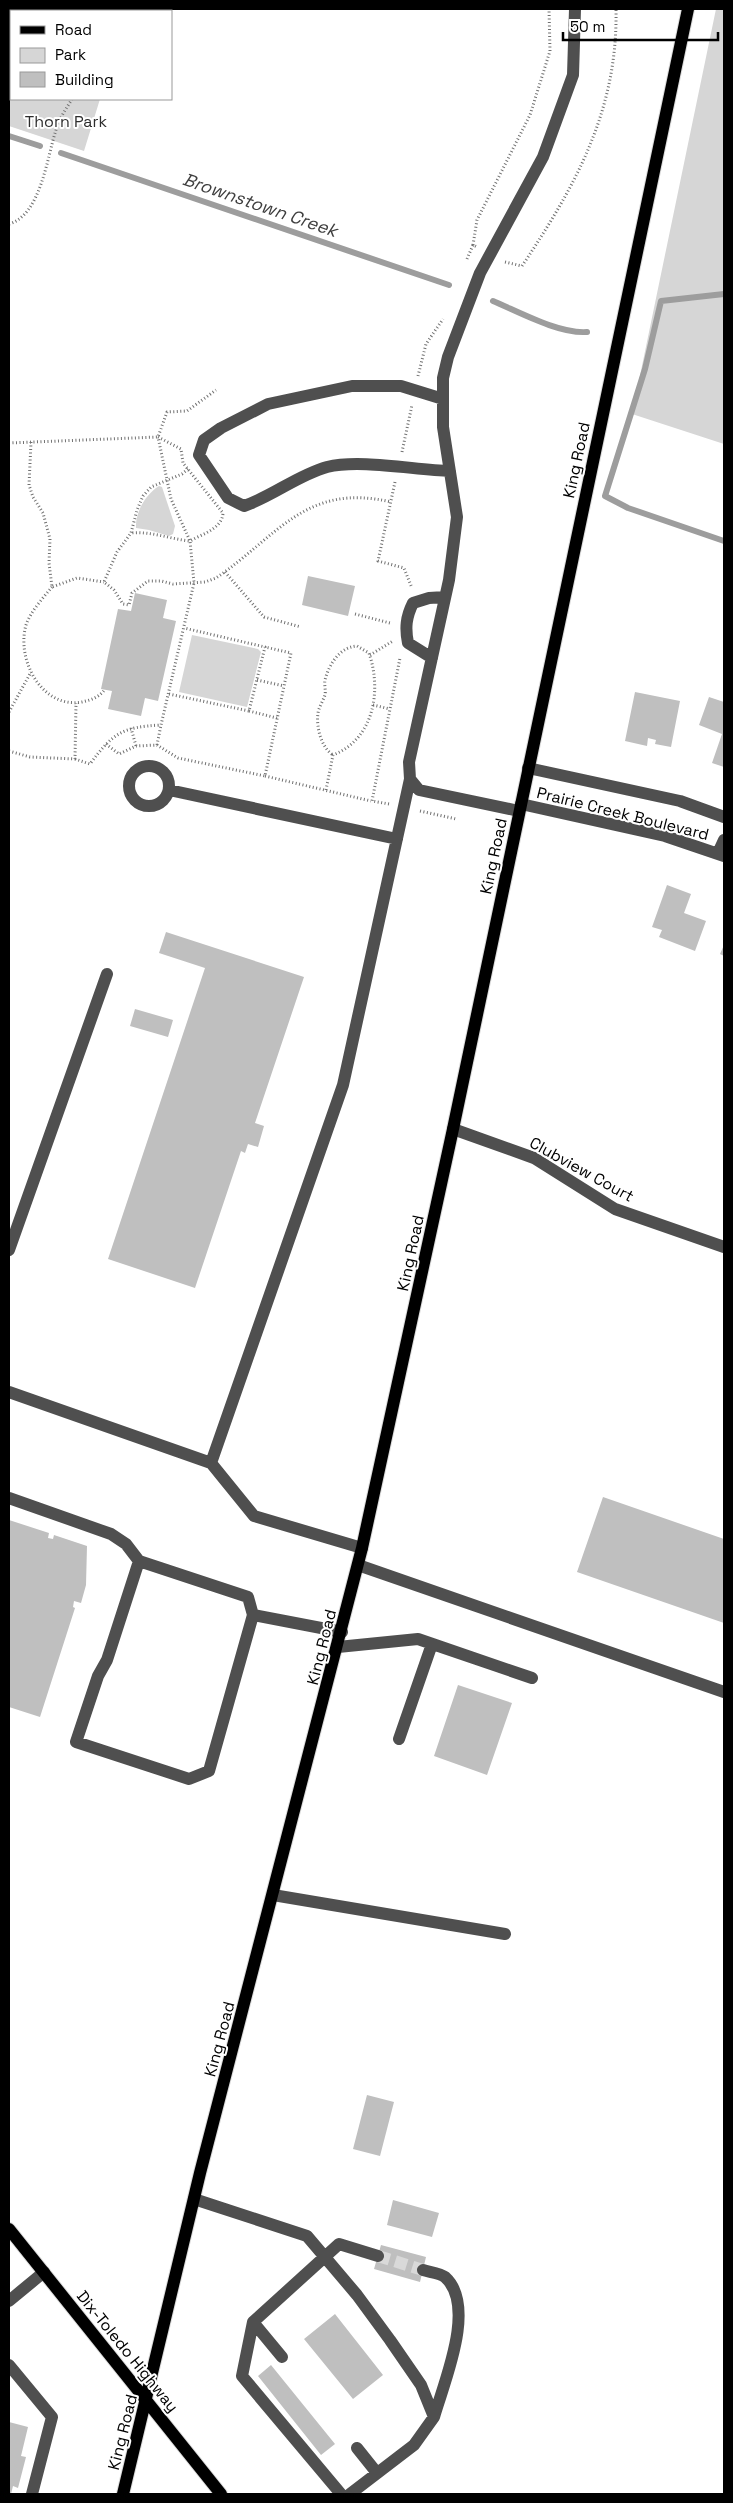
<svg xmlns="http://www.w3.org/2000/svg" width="733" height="2503" viewBox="0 0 733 2503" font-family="'Space Grotesk',sans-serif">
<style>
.green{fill:#d6d6d6}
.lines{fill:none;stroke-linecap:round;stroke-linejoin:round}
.stream{stroke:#9d9d9d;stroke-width:6}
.building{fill:#bfbfbf}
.minor-tunnel{stroke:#d9d9d9;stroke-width:12;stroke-dasharray:12 6;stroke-linecap:butt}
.major-casing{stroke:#dbdbdb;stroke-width:14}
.path{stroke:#717171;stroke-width:3;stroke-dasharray:1 2.5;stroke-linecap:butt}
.minor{stroke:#4f4f4f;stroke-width:12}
.major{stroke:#000;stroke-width:12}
.labels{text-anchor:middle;stroke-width:4;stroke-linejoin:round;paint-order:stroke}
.park-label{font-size:16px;fill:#2d2d2d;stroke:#fff}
.street-label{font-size:16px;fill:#000;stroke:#fff}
.water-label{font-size:18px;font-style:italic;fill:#3e3e3e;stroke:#fff}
</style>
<rect width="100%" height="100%" fill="#fff"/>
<path class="green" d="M9,9H129L128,11H11V99H100L84,151L9,126Z
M716,9H724V444L632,414Z
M159,486L162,487L175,526L173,534L169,536L149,530L136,528C135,512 146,494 159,486Z
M192,635L258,649L261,652L247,707L179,692Z"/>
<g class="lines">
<path class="stream" d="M9,136L40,146
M61,153L449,285
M724,294L661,301L645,369L605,496L628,508L724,541
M493,301C519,312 559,334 587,332"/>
</g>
<path class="building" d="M308,576L355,586L348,616L302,605Z
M135,593L167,600L163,618L176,621L158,701L145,698L141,716L108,709L112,691L101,689L118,609L131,611Z
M635,692L680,701L671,747L655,744L656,740L648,738L647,746L625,741Z
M709,697L724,702V767L712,763L722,734L699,725Z
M667,885L691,894L684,913L706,921L695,951L659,937L662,930L652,927Z
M166,932L304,977L255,1123L264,1126L258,1147L248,1144L245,1153L241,1151L195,1288L108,1259L205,968L159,953Z
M724,945V956L720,954Z
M135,1009L173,1020L168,1037L130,1026Z
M603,1497L724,1539V1623L577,1572Z
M9,1520L49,1533L48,1538L53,1539L54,1535L87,1546L86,1585L81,1603L74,1601L73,1607L75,1608L40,1717L9,1707Z
M458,1685L512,1703L487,1775L434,1756Z
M367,2095L394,2102L380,2156L353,2149Z
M393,2200L439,2213L432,2237L387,2225Z
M381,2245L426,2257L420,2282L374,2269Z
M335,2314L383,2375L353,2399L304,2339Z
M271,2365L335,2444L321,2455L258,2376Z
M9,2422L28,2427L21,2456L26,2457L18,2488L13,2486L11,2494H9Z"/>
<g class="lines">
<path class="minor-tunnel" d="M378,2256L423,2270"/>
<defs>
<path id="major" d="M9,2229L221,2494
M123,2494L200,2173L362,1548L453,1129L688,9"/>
</defs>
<use href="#major" class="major-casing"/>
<path class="path" d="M116,11L117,9
M9,224C41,215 47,157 56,130C59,119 66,109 72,99
M473,245L477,220L530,115L550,51L549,9
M467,259L473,245L477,247
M505,262L522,266C576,185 618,110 616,9
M418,376L426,344L443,319
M158,437L181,449L183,463L223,513C222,529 202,534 190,541L171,499Z
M31,442L29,485L33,497L43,513L50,539L49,563L52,587L77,578L104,582
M9,443L158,437L167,412L187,411L216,390
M402,452L412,405
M188,469L182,474L151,487L143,496L137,510L131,533L117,552L104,582L114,590L123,604L129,605L132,593L148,581H161L173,584L205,582L216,578C278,536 306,482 391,502
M395,482L378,561L404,568L412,588
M225,572L264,617L301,627
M52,587C43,598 31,611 26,625C16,660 42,709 82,702C91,700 100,697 105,689
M355,614L390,623
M370,655L393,641
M257,680L284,686
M169,694L249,711L265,647L184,628
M373,705L390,709
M249,711L277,718
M9,712L31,672
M131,728L136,746
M106,744L119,754L136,746L157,745L178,758L265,776L291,653L265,647
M157,745L161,725
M9,751L30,757L75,759L76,703
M75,759L90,764C113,733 122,727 161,725L194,583L190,541C170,539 151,531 131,533
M265,776L371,801
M326,790L333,755C374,739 382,691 369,653L357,646C340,647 329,664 325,680C324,685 326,690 325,695C323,701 319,707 318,713C316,727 321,747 333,755
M389,804L372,801L400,658
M420,811L456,819"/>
<path class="minor" d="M443,399L401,386H352L268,404L221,428L204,440L199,455L228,498L244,506C273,496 298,475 327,467C360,459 415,470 450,471
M432,658L408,643C405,628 406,617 413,603L429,598L445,597
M129 786a20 20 0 1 1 40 0a20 20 0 1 1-40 0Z
M528,768L680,801L724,817
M169,790L397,839
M521,804L665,836L724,856
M519,811L419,790L410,779L409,762L449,580L457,517L443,427V378L448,357L480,273L543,157L573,75L575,9
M718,853L724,840
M453,1129L534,1158L615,1209L724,1247
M9,1250L107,974
M9,1392L211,1463L254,1516L362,1548
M211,1463L343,1085L410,779
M9,1498L111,1534L126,1544L139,1561L248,1597L253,1615L342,1632
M139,1561L107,1660L98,1676L76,1742L189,1779L209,1771L253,1615
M358,1565L724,1692
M338,1647L418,1639L532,1678
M399,1739L432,1644
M273,1895L505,1934
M194,2199L307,2236L357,2295L390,2340L421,2385L434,2417L414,2445L350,2494
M423,2270C429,2272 440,2273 445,2277C477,2306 444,2382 434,2417
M9,2301L44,2272
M253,2322L282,2357
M9,2365L52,2417L32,2494
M357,2448L377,2473
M341,2494L242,2376L253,2322L339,2244L378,2256"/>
<use href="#major" class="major"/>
</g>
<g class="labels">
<g class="park-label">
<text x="66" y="127">Thorn Park</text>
</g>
<g class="street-label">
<text transform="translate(576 460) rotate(-78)" y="6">King Road</text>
<text transform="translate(623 813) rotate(14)" y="6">Prairie Creek Boulevard</text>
<text transform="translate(493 856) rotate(-78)" y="6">King Road</text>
<text transform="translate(582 1169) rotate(29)" y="6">Clubview Court</text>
<text transform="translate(410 1253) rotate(-78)" y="6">King Road</text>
<text transform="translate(321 1647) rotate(-76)" y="6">King Road</text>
<text transform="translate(219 2039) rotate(-75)" y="6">King Road</text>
<text transform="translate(128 2351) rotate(51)" y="6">Dix-Toledo Highway</text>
<text transform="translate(122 2432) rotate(-76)" y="6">King Road</text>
</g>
<g class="water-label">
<text transform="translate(260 205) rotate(19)" y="6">Brownstown Creek</text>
</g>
</g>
<rect width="733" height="2503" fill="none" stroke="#000000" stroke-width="20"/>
<rect x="10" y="10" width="162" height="90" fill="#ffffff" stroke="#999999"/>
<rect x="20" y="26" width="25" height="8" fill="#000000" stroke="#999999"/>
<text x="55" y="35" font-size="15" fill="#000000">Road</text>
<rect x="20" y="48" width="25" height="15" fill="#d6d6d6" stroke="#999999"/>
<text x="55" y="60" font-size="15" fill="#000000">Park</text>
<rect x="20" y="72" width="25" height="15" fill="#bfbfbf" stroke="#999999"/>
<text x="55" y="85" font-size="15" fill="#000000">Building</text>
<path d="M563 32v8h155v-8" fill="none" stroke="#000000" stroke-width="2.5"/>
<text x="570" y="32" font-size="15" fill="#000000" stroke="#ffffff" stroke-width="4" paint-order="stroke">50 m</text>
</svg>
